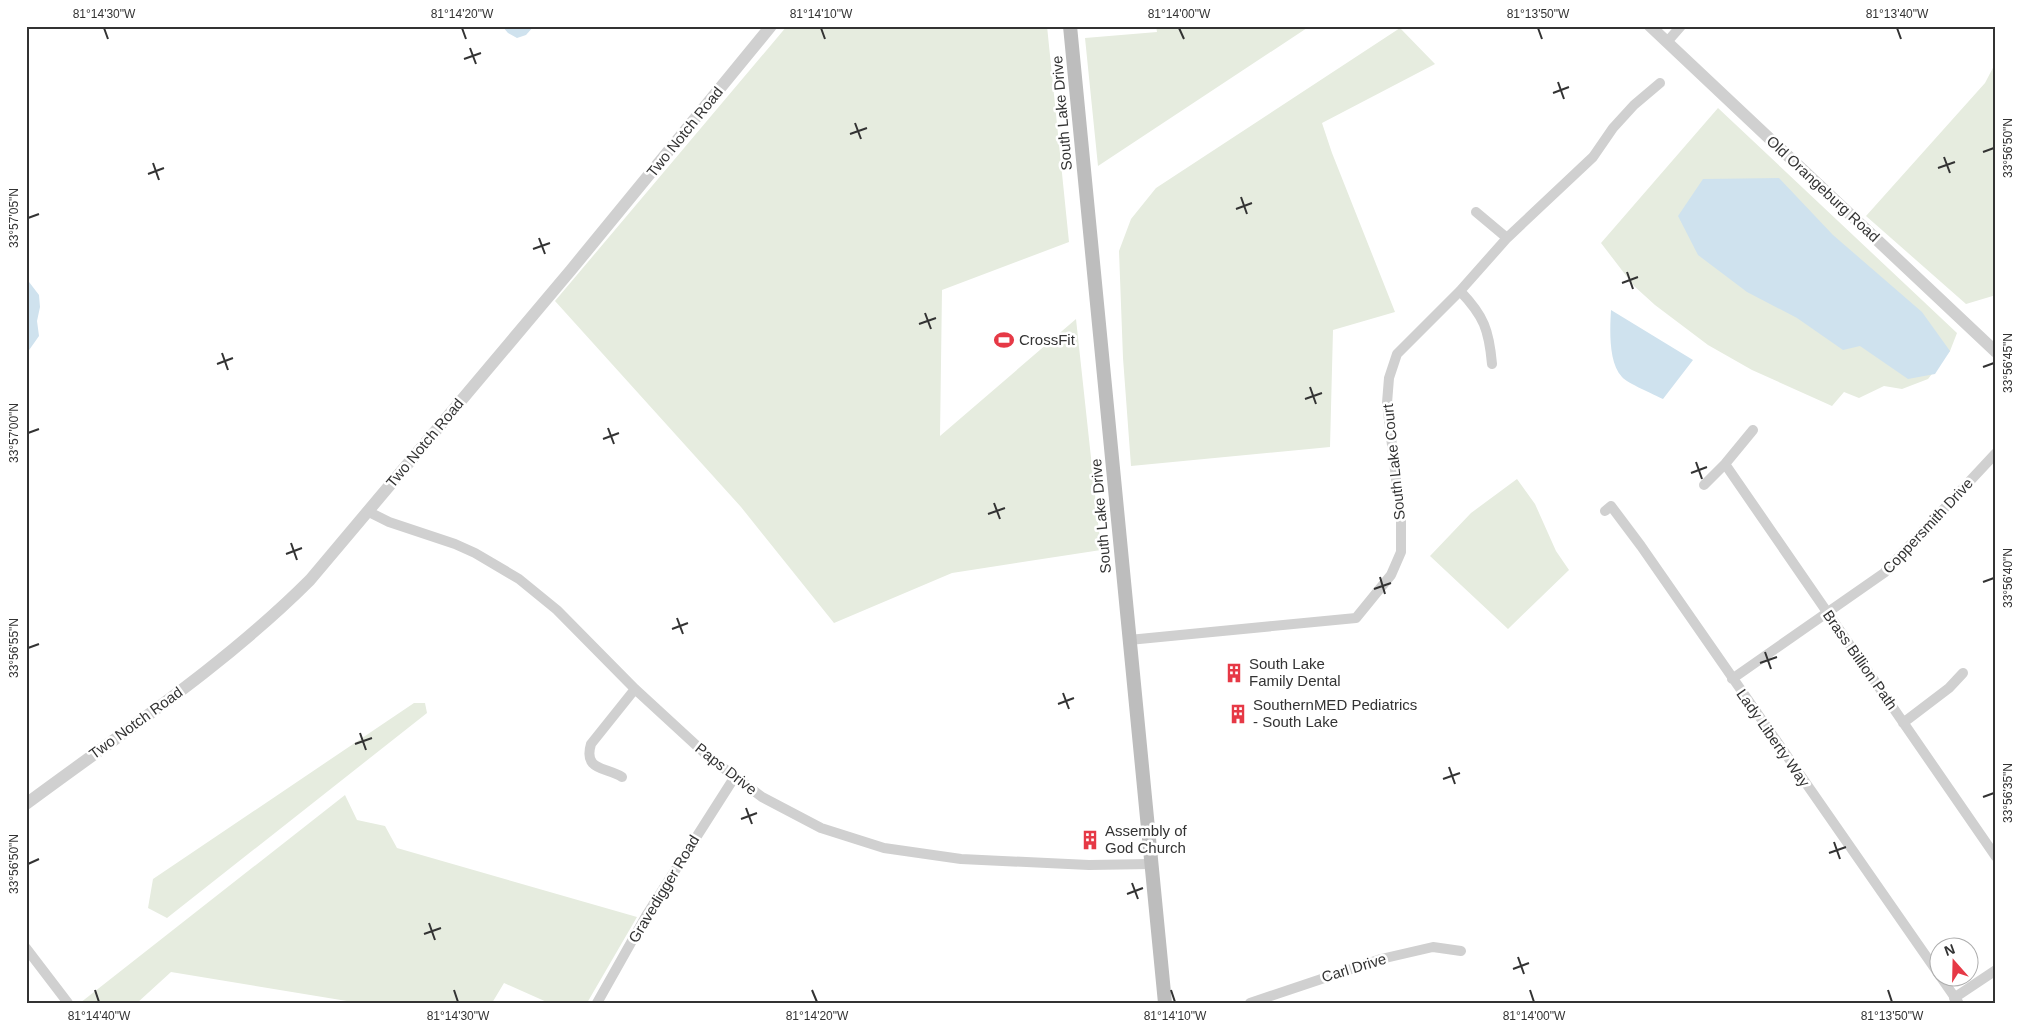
<svg xmlns="http://www.w3.org/2000/svg" width="2022" height="1029" viewBox="0 0 2022 1029" font-family="Arial,sans-serif">
<style>
.green{fill:#e6ecdf}
.water{fill:#cfe2ee}
.lines{fill:none;stroke-linecap:round;stroke-linejoin:round}
.minor{stroke:#d0d0d0;stroke-width:10}
.tertiary{stroke:#d0d0d0;stroke-width:12}
.secondary{stroke:#bdbdbd;stroke-width:14}
.ticks{fill:none;stroke:#333;stroke-width:2}
.labels{text-anchor:middle;stroke-width:5;stroke-linejoin:round;paint-order:stroke}
.street-label{font-size:15px;fill:#333;stroke:#fff}
.poi-label{font-size:15px;fill:#333;stroke:#fff;text-anchor:start}
.neatline{fill:none;stroke:#333;stroke-width:2}
.ticks-label{font-size:12px;text-anchor:middle;fill:#333}
</style>
<rect width="100%" height="100%" fill="#fff"/>
<path class="green" d="M787,26H1047L1069,242L942,290L940,436L1076,319L1101,550L952,573L834,623L741,507L555,301Z
M1156,26H1310L1098,166L1085,38L1157,32Z
M1400,28L1435,64L1322,123L1332,153L1395,312L1333,330L1330,447L1131,466L1123,358L1119,251L1131,219L1156,188Z
M1996,62V295L1966,304L1866,216L1985,83Z
M1718,108L1957,333L1950,351L1928,379L1902,389L1884,386L1859,398L1844,392L1832,406L1752,370L1708,345L1655,305L1634,286L1601,243Z
M1517,479L1535,504L1556,551L1569,570L1508,629L1430,556L1471,513Z
M414,703H425L427,713L167,918L148,908L153,879Z
M345,795L357,820L385,826L397,848L637,917L587,1003H549L504,983L492,1003H359L171,972L137,1003H80Z"/>
<path class="water" d="M502,26H534L526,35L517,38L508,33Z
M1779,178L1833,235L1922,312L1950,351L1935,374L1908,379L1860,346L1843,350L1797,318L1747,292L1698,255L1678,216L1703,179Z
M26,278L39,295L40,307L37,321L39,336L27,353Z
M1611,310L1693,360L1663,399C1655,395 1627,383 1622,377C1608,362 1610,328 1611,310Z"/>
<g class="lines">
<path class="minor" d="M1667,42L1681,26
M1476,212L1507,238
M1460,291C1484,316 1489,330 1492,364
M1725,464L1996,857
M1704,485L1725,464L1753,430
M1605,511L1611,506L1641,546L1940,976
M369,512L389,522L455,544L475,553L519,579L557,610L635,689L710,758L762,797L821,828L884,848L961,859L1089,865L1151,864
M1129,640L1356,618L1391,575L1401,552V521L1387,403L1389,378L1397,354L1460,291L1507,238L1593,157L1613,128L1634,105L1660,83
M1732,679L1884,573L1996,453
M1903,723L1949,688L1963,673
M622,777C606,767 583,771 591,744L635,689
M26,948L68,1003
M1940,976L1958,1002
M1954,998L1996,970
M597,1003L646,916L734,778
M1250,1003L1381,959L1433,947L1461,951"/>
<path class="tertiary" d="M1650,26L1996,352
M26,804C123,732 225,665 310,580L571,270L771,26"/>
<path class="secondary" d="M1070,26L1165,1003"/>
</g>
<path class="ticks" d="M104,28L108,39M462,28L466,39M821,28L825,39M1179,28L1184,39M1538,28L1542,39M1897,28L1901,39M470,48L476,64M464,59L481,53M1558,82L1564,99M1553,93L1569,87M855,123L861,139M850,134L867,128M1983,152L1994,148M1944,157L1950,173M153,163L159,180M1938,168L1955,162M148,174L164,168M1241,197L1247,214M1236,209L1252,203M28,218L39,214M539,238L545,254M533,249L550,243M1627,272L1633,289M1622,283L1638,277M925,313L931,329M919,324L936,318M222,353L228,370M217,364L233,358M1983,367L1994,363M1310,387L1316,404M1305,399L1322,393M608,428L614,444M28,433L39,429M603,439L619,433M1696,462L1702,479M1691,473L1707,467M994,503L1000,519M988,514L1005,508M291,543L297,560M286,554L302,548M1380,577L1385,594M1983,582L1994,578M1374,589L1391,583M677,618L683,634M672,629L688,623M28,648L39,644M1765,652L1771,669M1760,663L1777,657M1063,693L1069,709M1058,704L1074,698M360,733L366,750M355,744L372,738M1449,767L1455,784M1443,779L1460,773M1983,797L1994,793M746,808L752,824M741,819L757,813M1834,842L1840,859M1829,853L1846,847M28,864L39,859M1132,883L1138,899M1127,894L1143,888M429,923L435,940M424,934L441,928M1518,957L1524,974M1513,969L1529,963M95,990L99,1002M454,990L458,1002M812,990L817,1002M1171,990L1175,1002M1530,990L1534,1002M1888,990L1892,1002"/>
<defs>
<symbol id="stadium-bare" viewBox="-9 -9 18 18"><path d="M0-5a6.5 5 0 1 0 0 10a6.5 5 0 1 0 0-10ZM-3.5-1.8h7v3.6h-7Z" fill="#e63946" stroke="#fff" stroke-width="2.5" paint-order="stroke"/></symbol>
<symbol id="building-bare" viewBox="-9 -9 18 18"><path d="M-4-6H4V6H1V3H-1V6H-4ZM-2.5-4.3h1.7v1.8h-1.7ZM.8-4.3h1.7v1.8H.8ZM-2.5-1h1.7V.8h-1.7ZM.8-1h1.7V.8H.8Z" fill="#e63946" stroke="#fff" stroke-width="2.5" paint-order="stroke"/></symbol>
</defs>
<g fill-rule="evenodd">
<use href="#stadium-bare" x="990" y="326" width="28" height="28"/>
<use href="#building-bare" x="1220" y="659" width="28" height="28"/>
<use href="#building-bare" x="1224" y="700" width="28" height="28"/>
<use href="#building-bare" x="1076" y="826" width="28" height="28"/>
</g>
<g class="labels">
<g class="street-label">
<text transform="translate(1062 113) rotate(-95)" y="5">South Lake Drive</text>
<text transform="translate(685 132) rotate(-51)" y="5">Two Notch Road</text>
<text transform="translate(1823 189) rotate(43)" y="5">Old Orangeburg Road</text>
<text transform="translate(425 443) rotate(-50)" y="5">Two Notch Road</text>
<text transform="translate(1394 462) rotate(-96)" y="5">South Lake Court</text>
<text transform="translate(1101 516) rotate(-95)" y="5">South Lake Drive</text>
<text transform="translate(1928 526) rotate(-47)" y="5">Coppersmith Drive</text>
<text transform="translate(1860 660) rotate(55)" y="5">Brass Billion Path</text>
<text transform="translate(136 723) rotate(-36)" y="5">Two Notch Road</text>
<text transform="translate(1773 738) rotate(55)" y="5">Lady Liberty Way</text>
<text transform="translate(726 769) rotate(38)" y="5">Paps Drive</text>
<text transform="translate(664 889) rotate(-59)" y="5">Gravedigger Road</text>
<text transform="translate(1354 968) rotate(-17)" y="5">Carl Drive</text>
</g>
<g class="poi-label">
<text x="1019" y="345">CrossFit</text>
<text x="1249" y="669">South Lake<tspan x="1249" dy="17">Family Dental</tspan></text>
<text x="1253" y="710">SouthernMED Pediatrics<tspan x="1253" dy="17">- South Lake</tspan></text>
<text x="1105" y="836">Assembly of<tspan x="1105" dy="17">God Church</tspan></text>
</g>
</g>
<rect width="2022" height="1029" fill="none" stroke="#ffffff" stroke-width="55"/>
<g transform="translate(1954 962) rotate(340)"><circle r="24" fill="#ffffff" stroke="#adadad"/>
<path d="M0-4L9 19L0 12L-9 19Z" fill="#e63946"/>
<text y="-8" font-size="14" font-weight="bold" text-anchor="middle" fill="#333333">N</text>
</g>
<rect x="28" y="28" width="1966" height="974" class="neatline"/>
<g class="ticks-label">
<text x="104" y="18">81°14'30"W</text>
<text x="462" y="18">81°14'20"W</text>
<text x="821" y="18">81°14'10"W</text>
<text x="1179" y="18">81°14'00"W</text>
<text x="1538" y="18">81°13'50"W</text>
<text x="1897" y="18">81°13'40"W</text>
<text transform="translate(2008 148) rotate(-90)" y="4">33°56'50"N</text>
<text transform="translate(14 218) rotate(-90)" y="4">33°57'05"N</text>
<text transform="translate(2008 363) rotate(-90)" y="4">33°56'45"N</text>
<text transform="translate(14 433) rotate(-90)" y="4">33°57'00"N</text>
<text transform="translate(2008 578) rotate(-90)" y="4">33°56'40"N</text>
<text transform="translate(14 648) rotate(-90)" y="4">33°56'55"N</text>
<text transform="translate(2008 793) rotate(-90)" y="4">33°56'35"N</text>
<text transform="translate(14 864) rotate(-90)" y="4">33°56'50"N</text>
<text x="99" y="1020">81°14'40"W</text>
<text x="458" y="1020">81°14'30"W</text>
<text x="817" y="1020">81°14'20"W</text>
<text x="1175" y="1020">81°14'10"W</text>
<text x="1534" y="1020">81°14'00"W</text>
<text x="1892" y="1020">81°13'50"W</text>
</g>
</svg>
